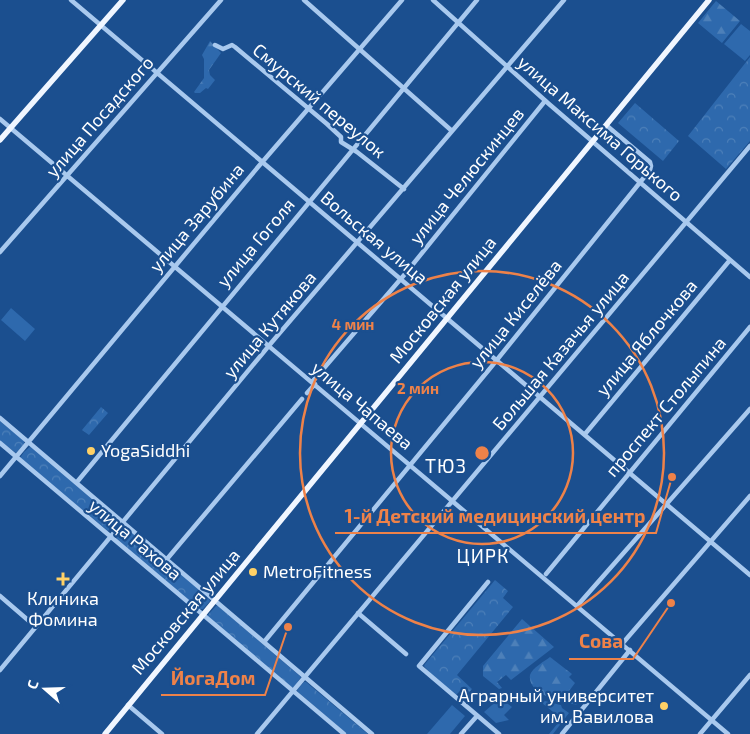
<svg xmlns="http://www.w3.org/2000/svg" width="750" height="734" viewBox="0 0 750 734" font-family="'Exo 2',sans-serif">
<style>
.grass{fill:#2e69ad}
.forest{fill:url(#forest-firs)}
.park{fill:url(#park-crowns)}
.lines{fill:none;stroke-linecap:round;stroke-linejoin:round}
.minor{stroke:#a9c9ee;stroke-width:4.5}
.major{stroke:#f0f6ff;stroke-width:5.5}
.ring{fill:none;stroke:#ee8249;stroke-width:2.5}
.poi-dot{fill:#ffd166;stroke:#1b4f8f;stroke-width:2}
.labels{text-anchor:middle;stroke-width:4.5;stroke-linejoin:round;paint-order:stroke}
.street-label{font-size:18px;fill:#fff;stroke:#1b4f8f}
.poi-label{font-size:18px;fill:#fff;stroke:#1b4f8f;text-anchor:start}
.neighbourhood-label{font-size:19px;letter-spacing:1px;fill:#fff;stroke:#1b4f8f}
.centre{fill:#ee8249;stroke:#1b4f8f;stroke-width:2.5}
.ring-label{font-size:15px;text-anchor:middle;font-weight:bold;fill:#ee8249;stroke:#1b4f8f;stroke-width:4.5;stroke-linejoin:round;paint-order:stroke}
.leader{fill:none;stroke:#ee8249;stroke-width:2}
.callout-dot{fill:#ee8249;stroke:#1b4f8f;stroke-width:2}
.callout-label{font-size:19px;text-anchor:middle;font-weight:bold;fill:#ee8249;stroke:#1b4f8f;stroke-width:4.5;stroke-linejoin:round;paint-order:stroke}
</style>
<defs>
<pattern id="forest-firs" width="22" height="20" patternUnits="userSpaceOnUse" patternTransform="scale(1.25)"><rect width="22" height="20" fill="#2e69ad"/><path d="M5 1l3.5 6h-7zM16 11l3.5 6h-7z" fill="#4d80b9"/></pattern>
<pattern id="park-crowns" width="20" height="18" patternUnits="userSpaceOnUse" patternTransform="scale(1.25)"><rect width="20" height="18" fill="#2e69ad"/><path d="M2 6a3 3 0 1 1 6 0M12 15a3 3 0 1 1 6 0" fill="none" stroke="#4d80b9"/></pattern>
</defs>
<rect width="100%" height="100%" fill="#1b4f8f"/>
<path class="grass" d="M741,24L750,31V55L745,61L724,44Z
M11,308L35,329L25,341L1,320Z
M500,698L512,707L504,715L509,720L496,723L484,712Z
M545,701L561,705L562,708L569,713L553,734H549L563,717L558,716L542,703Z
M452,705L465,716L450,734H427Z"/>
<path class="forest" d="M716,1L740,21L722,43L698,23Z
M210,41L221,53L209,70L210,75L215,80L208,89L206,88L200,93H195L194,92L204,78V59L202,55Z
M522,619L554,647L511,680L506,675L497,682L502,688L499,689L483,676V666Z
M550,657L572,674L569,677L575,683L566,695L577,705C563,702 527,695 530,675C532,668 545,661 550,657Z"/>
<path class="park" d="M750,57V141L726,169L688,136Z
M635,103L679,141L663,161L618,123Z
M101,407L108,413L89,435L82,430Z
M0,421L24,441V444L16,453L0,441Z
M31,446L116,518L117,521L108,531L20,458L24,452Z
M123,528H127L208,597L210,601L203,609H199L117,540L116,536Z
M495,580L508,591L503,598L513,607L457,675L472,689L466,696L460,691L456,695L432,675L424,666L425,664Z
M216,606H218L301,677L294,687H291L207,616Z
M304,682H306L368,734H347L298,692L297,690Z"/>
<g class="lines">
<path class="minor" d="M71,0L750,575
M304,0L452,131
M433,0L549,104L750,277
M215,45L223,49L232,45L235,47L327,124L341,137V142L357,152L404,189
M0,119L728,734
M0,252L221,0
M312,382L405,274L545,101
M307,393L315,384
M0,418L372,734
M585,434L730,260
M0,443L344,734
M0,476L258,167L402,0
M77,482L477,0
M167,559L302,399
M546,574L750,327
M488,582L419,666L499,734
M0,596L36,627
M577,606L750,409
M358,613L406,654
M264,642L492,366L650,170L651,166L650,162L606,125
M622,644L750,496
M0,670L272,342L564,0
M128,705L162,734
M257,734L750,146
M461,734L477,716
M562,734L630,650
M700,734L750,675"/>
<path class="major" d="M0,140L123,0
M105,734L709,0"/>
</g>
<g class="ring">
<circle cx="482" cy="453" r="91"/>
<circle cx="482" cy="453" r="182"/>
</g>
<g class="poi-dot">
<circle cx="91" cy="451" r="5"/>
<circle cx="253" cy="572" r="5"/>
<path d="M60.5 571.5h5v5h5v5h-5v5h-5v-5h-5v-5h5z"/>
<circle cx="664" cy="706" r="5"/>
</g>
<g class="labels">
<g class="street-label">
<text transform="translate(319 101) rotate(40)" y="6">Смурский переулок</text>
<text transform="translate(100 117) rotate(-49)" y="6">улица Посадского</text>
<text transform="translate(600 129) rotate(41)" y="6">улица Максима Горького</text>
<text transform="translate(467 176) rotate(-51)" y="6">улица Челюскинцев</text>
<text transform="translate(197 218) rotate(-50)" y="6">улица Зарубина</text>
<text transform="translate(374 238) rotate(40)" y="6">Вольская улица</text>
<text transform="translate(256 243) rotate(-50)" y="6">улица Гоголя</text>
<text transform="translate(443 300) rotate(-51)" y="6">Московская улица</text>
<text transform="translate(516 314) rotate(-51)" y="6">улица Киселёва</text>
<text transform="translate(270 325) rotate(-50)" y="6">улица Кутякова</text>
<text transform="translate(647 338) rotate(-50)" y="6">улица Яблочкова</text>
<text transform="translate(561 351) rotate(-50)" y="6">Большая Казачья улица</text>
<text transform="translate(362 406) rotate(40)" y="6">улица Чапаева</text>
<text transform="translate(666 407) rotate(-50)" y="6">проспект Столыпина</text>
<text transform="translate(135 540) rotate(40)" y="6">улица Рахова</text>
<text transform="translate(186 612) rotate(-50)" y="6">Московская улица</text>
</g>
<g class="poi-label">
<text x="101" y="457">YogaSiddhi</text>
<text x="263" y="578">MetroFitness</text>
<text x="63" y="605" text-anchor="middle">Клиника<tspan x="63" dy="21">Фомина</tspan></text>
<text x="654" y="702" text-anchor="end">Аграрный университет<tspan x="654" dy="21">им. Вавилова</tspan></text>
</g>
<g class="neighbourhood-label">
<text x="446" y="473">ТЮЗ</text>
<text x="483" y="563">ЦИРК</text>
</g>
</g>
<circle cx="482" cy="453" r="8" class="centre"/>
<g class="ring-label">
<text x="353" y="330">4 мин</text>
<text x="418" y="394">2 мин</text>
</g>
<path class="leader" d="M672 477L656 533H335M671 603L633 659H569M288 627L265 695H161"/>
<g class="callout-dot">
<circle cx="672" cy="477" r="5"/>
<circle cx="671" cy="603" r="5"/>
<circle cx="288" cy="627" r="5"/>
</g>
<g class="callout-label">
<text x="495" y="523">1-й Детский медицинский центр</text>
<text x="601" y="648">Сова</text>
<text x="213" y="685">ЙогаДом</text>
</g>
<g transform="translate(45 689) rotate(290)" stroke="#1b4f8f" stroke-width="4" paint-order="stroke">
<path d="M0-4L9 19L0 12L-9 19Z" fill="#ffffff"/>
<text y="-8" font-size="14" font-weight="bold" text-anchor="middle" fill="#ffffff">С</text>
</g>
</svg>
